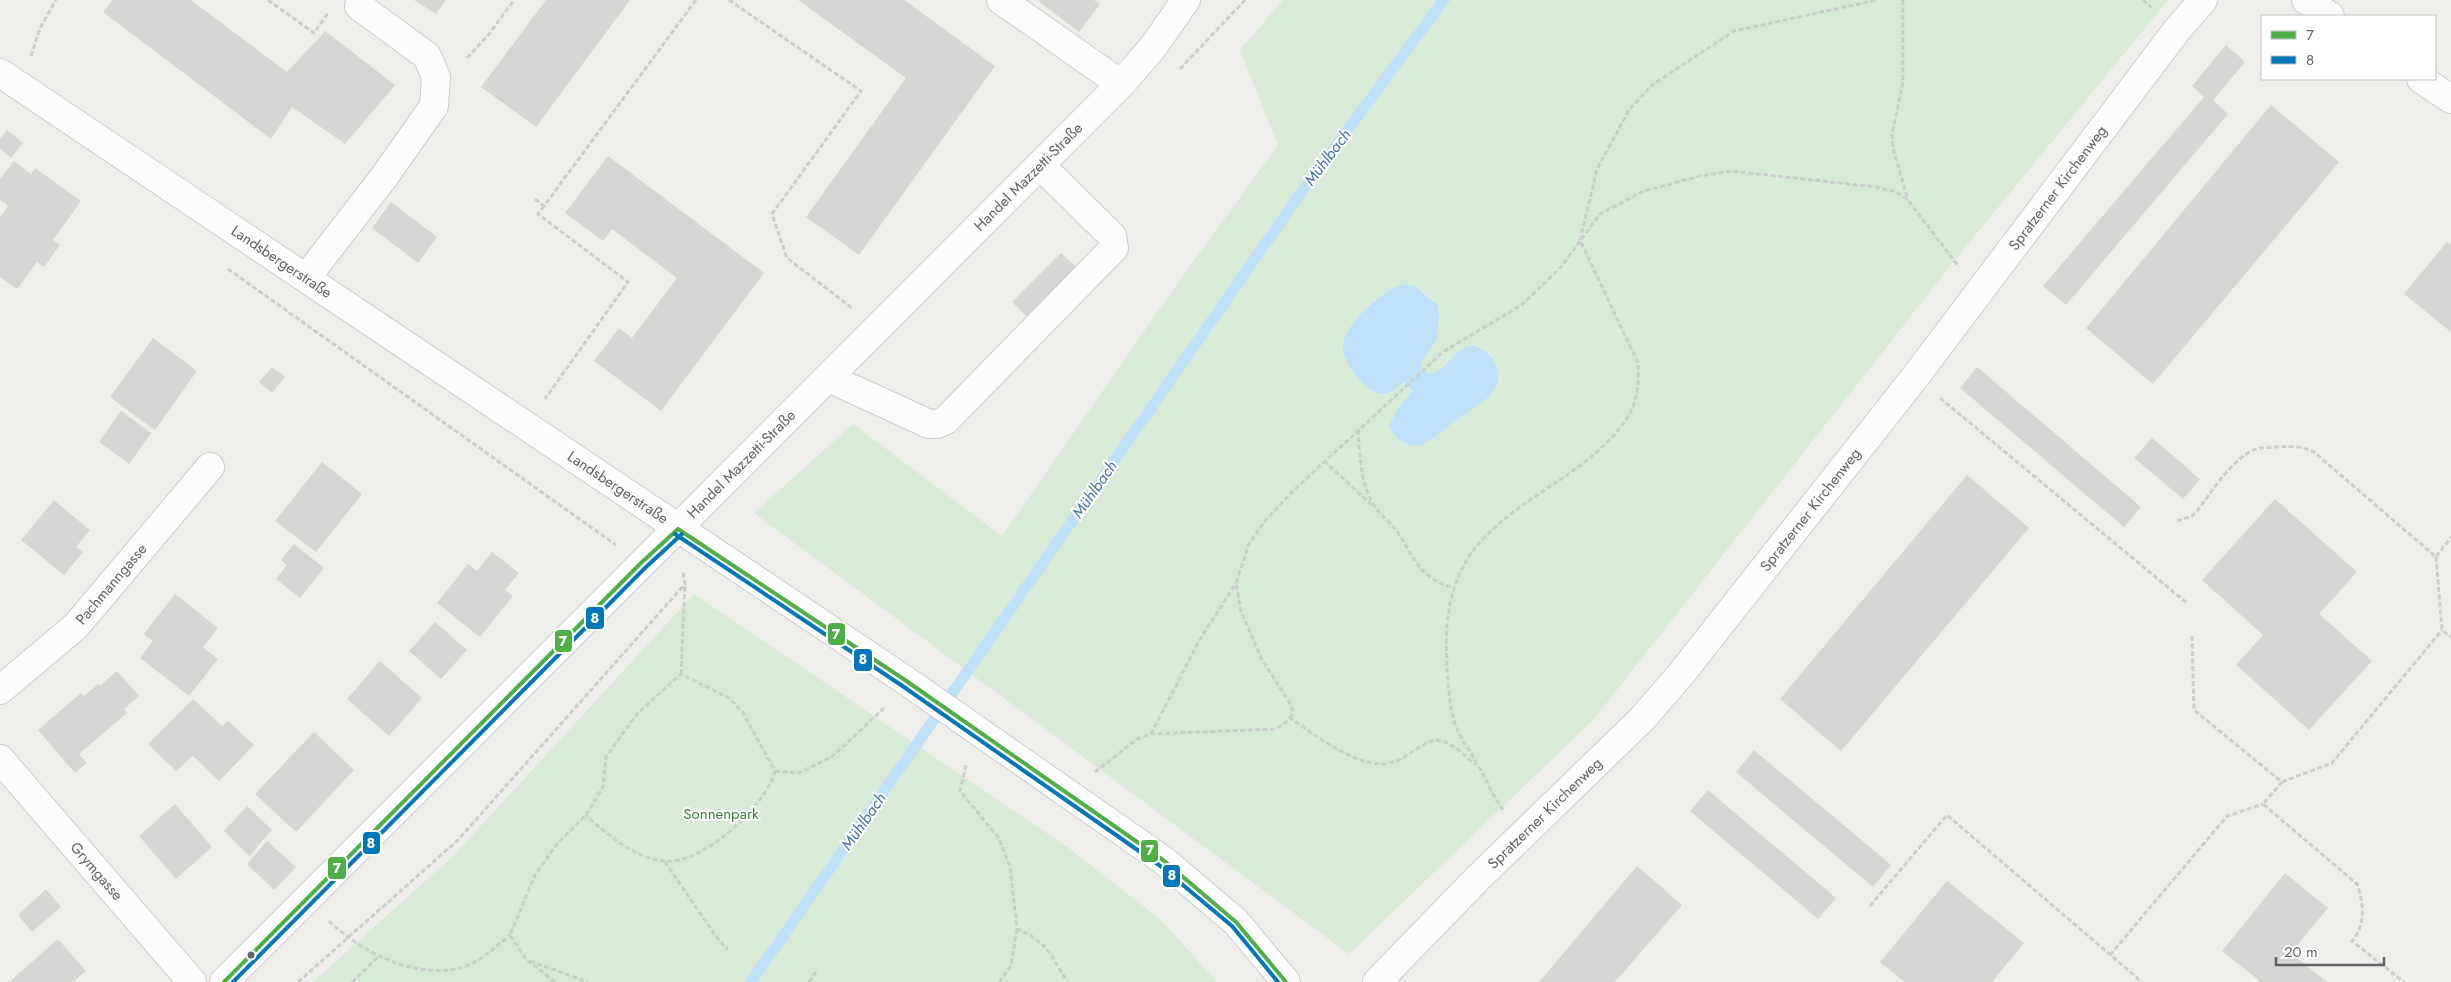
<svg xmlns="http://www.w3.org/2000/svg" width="2451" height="982" viewBox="0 0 2451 982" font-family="Jost,sans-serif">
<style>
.green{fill:#d8ebd6;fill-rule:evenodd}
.water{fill:#bfe0f9}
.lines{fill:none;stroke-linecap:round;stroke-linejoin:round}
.stream{stroke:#bfe0f9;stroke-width:11}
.building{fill:#d6d5d3}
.minor-casing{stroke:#cbcccc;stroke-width:30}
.path{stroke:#cacfcc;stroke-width:3;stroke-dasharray:5 2.5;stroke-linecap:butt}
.minor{stroke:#fdfcfc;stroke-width:28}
.bus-1-casing{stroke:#fff;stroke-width:8}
.bus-2-casing{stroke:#fff;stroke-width:8}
.bus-1{stroke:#4eaf46;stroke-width:4}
.bus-2{stroke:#0077ba;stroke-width:4}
.bus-dot{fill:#5f6368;stroke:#fff;stroke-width:2}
.labels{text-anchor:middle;stroke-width:4;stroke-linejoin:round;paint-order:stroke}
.street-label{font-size:15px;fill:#5f6368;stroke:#fff}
.park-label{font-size:15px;fill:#348238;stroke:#fff}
.water-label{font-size:16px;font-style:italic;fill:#4174aa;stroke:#fff}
.line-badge{stroke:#fff;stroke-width:2}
.badge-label{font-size:14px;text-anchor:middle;font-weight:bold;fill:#fff}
</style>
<rect width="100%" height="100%" fill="#efeeea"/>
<path class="green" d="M1283,0H2168L1955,260L1594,719L1349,954L754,513L853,424L1002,536L1172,291L1278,145L1240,50ZM1405,284L1415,286L1433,299L1430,349L1423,357L1421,367L1429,375L1436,373L1459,351L1476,345L1491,354L1497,387L1489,397L1421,446C1406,443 1395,441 1389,425L1398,409L1413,390L1407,382L1373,392L1354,373L1346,360C1350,346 1353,331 1359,318C1365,304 1390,287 1405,284Z
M694,594L1070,849L1162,921L1217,982H313L454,855Z"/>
<path class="water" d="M1405,284L1415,286L1438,305L1439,319L1436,340L1421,363V367L1429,374C1451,372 1457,333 1484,350C1493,356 1495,362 1498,372C1500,383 1495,389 1489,397L1421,446C1406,447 1394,439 1389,425L1398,409L1413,390L1404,382C1398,387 1392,392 1384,394C1368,396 1340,360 1343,344C1347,322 1383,288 1405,284Z"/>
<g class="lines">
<path class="stream" d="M751,982L1298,197L1444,0"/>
</g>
<path class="building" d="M113,0H191L287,72L325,31L395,85L345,144L292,107L271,139L103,12Z
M414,0H446L436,14Z
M546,0H630L536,127L481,87Z
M798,0H904L995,66L859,255L806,217L906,78Z
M1037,0H1094L1100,4L1079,32Z
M2226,45L2245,62L2213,100L2228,114L2066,305L2043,286L2204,97L2192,86Z
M2271,105L2339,162L2153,384L2086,328Z
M7,130L23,143L11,158L0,149V139Z
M608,156L764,273L661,411L594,361L619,328L632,338L677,278L612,229L603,241L565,213Z
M14,161L31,174L35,168L81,201L53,240L60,245L44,267L37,262L17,289L0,277V217L8,206L0,200V179Z
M391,202L437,237L418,263L372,228Z
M2447,242L2451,245V332L2404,294Z
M1061,253L1077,268L1027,317L1012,302Z
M153,338L197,371L155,430L110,397Z
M272,367L285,377L272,393L259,382Z
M1977,367L2141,507L2124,527L1960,388Z
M121,411L151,433L129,464L99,442Z
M2152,438L2200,479L2183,499L2134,458Z
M322,462L362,494L316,552L275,521Z
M1967,475L2029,528L1841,751L1780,699Z
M2275,499L2357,572L2319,614L2372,661L2309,730L2236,665L2263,635L2202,580Z
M54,500L90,530L76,547L83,552L64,575L21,540Z
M294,544L324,568L300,598L276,579L287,565L281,560Z
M492,552L519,573L505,590L513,596L480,637L437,603L468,564L477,571Z
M175,594L218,628L203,647L218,659L189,696L140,658L153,641L144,634Z
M435,622L467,650L441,679L409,651Z
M380,661L422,698L389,736L347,699Z
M117,671L139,696L124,709L127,713L79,754L87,763L75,773L38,730L81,693L84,696L98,684L100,686Z
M193,699L222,726L228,721L254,745L219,781L193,756L176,771L148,744Z
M314,732L354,770L296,832L255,794Z
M1754,750L1891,865L1873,887L1736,772Z
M1708,790L1836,898L1818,919L1690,811Z
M175,804L212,847L176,879L139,836Z
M247,806L272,830L249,856L224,831Z
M267,841L296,867L274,890L247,864Z
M1637,866L1682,905L1615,982H1539Z
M2285,873L2328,908L2291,953L2327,982H2261L2222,951Z
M1947,881L2024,943L1992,982H1905L1880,962Z
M46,889L61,907L32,932L18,915Z
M58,939L86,971L73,982H9Z"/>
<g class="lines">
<defs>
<g id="minor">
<path d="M1001,0L1121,84"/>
<path d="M2306,0L2330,16"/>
<path id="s1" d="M0,73L905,680L1163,860L1236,922L1286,982"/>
<path d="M2421,79L2451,99"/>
<path d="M306,278L384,177L434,106L436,77L427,56L359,6"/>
<path d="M829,378L929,424H937L946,420L1114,248L1112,236L1040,165"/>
<path id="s2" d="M0,690L76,626L210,467"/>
<path id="s3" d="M0,759L192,982"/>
<path id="s4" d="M224,982L1121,84L1153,47L1186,0"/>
<path id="s5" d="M1377,982L1476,880L1642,719L1681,674L1915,377L2177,30L2203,0"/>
</g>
</defs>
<use href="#minor" class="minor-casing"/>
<path class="path" d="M268,0L314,33L328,13
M729,0L861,91L772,214L787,258L852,308
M1903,0V82L1892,135L1893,148L1908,200
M2143,0L2152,8
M31,56L40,28L56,0
M467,58L489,34L514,0
M1180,69L1245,0
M535,199L544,206L696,0
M544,206L538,214L628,282L545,399
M228,269L616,545
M1940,398L2188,604
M1358,430C1360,455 1360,487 1376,508C1382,517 1393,524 1399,534C1416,561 1420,578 1454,588
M1324,461L1373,506
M2177,521L2192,516L2197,511C2211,493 2233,457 2256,449C2262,447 2269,448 2275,447C2289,446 2301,446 2314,452L2436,557L2451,537
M2436,557L2442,630L2451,637
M2192,636L2194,710L2282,782L2263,804L2357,884C2364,903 2366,925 2352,941L2404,982
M681,674L685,585
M1290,718L1293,713L1291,705L1262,660L1241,611L1236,583L1249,544L1264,522L1293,491L1443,352L1523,304L1561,267L1600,214L1644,191L1700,176L1731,171L1876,187L1896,192L1908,200L1959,267
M1151,734L1199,641L1236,583
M966,765L960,791L998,837L1010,866L1017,929C1050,943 1049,955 1068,982
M775,771L799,773L833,756L884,708
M1095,772L1137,739L1151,734L1275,729L1283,725L1290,718C1315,735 1352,764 1383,764C1405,764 1424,736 1442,741C1454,744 1467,758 1476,765
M2282,782L2332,763L2442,630
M1503,810C1492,795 1488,783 1479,767C1471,752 1461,740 1455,724C1449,705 1448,683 1447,664C1444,619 1450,574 1482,540C1525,493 1595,470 1629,415C1638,399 1639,380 1638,363L1580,240L1597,169L1629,110L1652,85L1734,31L1877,0
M665,862L715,935L728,950
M1870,906L1947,815L2142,982
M329,921C362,953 419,982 466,966C483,959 496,947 510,935
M2110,955L2227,816L2263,804
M530,961L588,982
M298,982L458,840L685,584L683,572
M352,982L379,956
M555,982L526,959L510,935L535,875L557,844L586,815L603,787L606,757L637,714L681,674L729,698L743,713L775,771C766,806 703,865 664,861C636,859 606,834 586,815
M809,982L816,972
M999,982L1011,966L1017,929"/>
<use href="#minor" class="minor"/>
<defs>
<path id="bus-1" d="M678,529L905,680L1163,860L1236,922L1286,982
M224,982L641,563L678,529"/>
<path id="bus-2" d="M675,534L901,685L1159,865L1232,926L1278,982
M233,982L645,568L682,534"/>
</defs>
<use href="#bus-1" class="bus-1-casing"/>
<use href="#bus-2" class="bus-2-casing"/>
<use href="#bus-1" class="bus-1"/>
<use href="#bus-2" class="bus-2"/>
</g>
<circle class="bus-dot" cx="251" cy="955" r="4.5"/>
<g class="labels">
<g class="street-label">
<text dy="5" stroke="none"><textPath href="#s4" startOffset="1138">Handel Mazzetti-Straße</textPath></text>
<text dy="5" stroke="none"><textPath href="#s5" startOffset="1048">Spratzerner Kirchenweg</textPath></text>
<text dy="5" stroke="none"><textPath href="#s1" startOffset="339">Landsbergerstraße</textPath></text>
<text dy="5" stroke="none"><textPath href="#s4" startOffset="732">Handel Mazzetti-Straße</textPath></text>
<text dy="5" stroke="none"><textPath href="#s1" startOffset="744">Landsbergerstraße</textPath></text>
<text dy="5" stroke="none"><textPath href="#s5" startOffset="642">Spratzerner Kirchenweg</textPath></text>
<text dy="5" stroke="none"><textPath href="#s2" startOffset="154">Pachmanngasse</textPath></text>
<text dy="5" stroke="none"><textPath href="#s5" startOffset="238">Spratzerner Kirchenweg</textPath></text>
<text dy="5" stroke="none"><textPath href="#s3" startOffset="148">Grymgasse</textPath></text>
</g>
<g class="park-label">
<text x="721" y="819">Sonnenpark</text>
</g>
<g class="water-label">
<text transform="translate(1327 157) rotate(-53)" y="6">Mühlbach</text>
<text transform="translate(1094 489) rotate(-55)" y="6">Mühlbach</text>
<text transform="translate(863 821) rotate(-55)" y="6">Mühlbach</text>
</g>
</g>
<g class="line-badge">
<rect x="585" y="606" width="20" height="24" rx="5" fill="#0077ba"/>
<rect x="827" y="622" width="19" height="24" rx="5" fill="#4eaf46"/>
<rect x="554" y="629" width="19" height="24" rx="5" fill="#4eaf46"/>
<rect x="853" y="648" width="20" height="24" rx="5" fill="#0077ba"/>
<rect x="362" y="831" width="19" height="24" rx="5" fill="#0077ba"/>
<rect x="1140" y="839" width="19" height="24" rx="5" fill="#4eaf46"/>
<rect x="327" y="856" width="20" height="24" rx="5" fill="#4eaf46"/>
<rect x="1162" y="864" width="19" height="24" rx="5" fill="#0077ba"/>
</g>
<g class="badge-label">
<text x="595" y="623">8</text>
<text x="836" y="639">7</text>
<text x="563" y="646">7</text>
<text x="863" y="664">8</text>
<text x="371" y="848">8</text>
<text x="1150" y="855">7</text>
<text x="337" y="873">7</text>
<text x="1172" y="880">8</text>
</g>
<rect x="2261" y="15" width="175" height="65" fill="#ffffff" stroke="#bfc1c3"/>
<rect x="2271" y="31" width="25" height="8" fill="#4eaf46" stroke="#bfc1c3"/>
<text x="2306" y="40" font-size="15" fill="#5f6368">7</text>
<rect x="2271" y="56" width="25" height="8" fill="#0077ba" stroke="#bfc1c3"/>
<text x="2306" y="65" font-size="15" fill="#5f6368">8</text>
<path d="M2276 957v8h108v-8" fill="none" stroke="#5f6368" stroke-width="2.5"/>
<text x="2284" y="957" font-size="15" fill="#5f6368" stroke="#ffffff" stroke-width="4" paint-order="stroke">20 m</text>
</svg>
